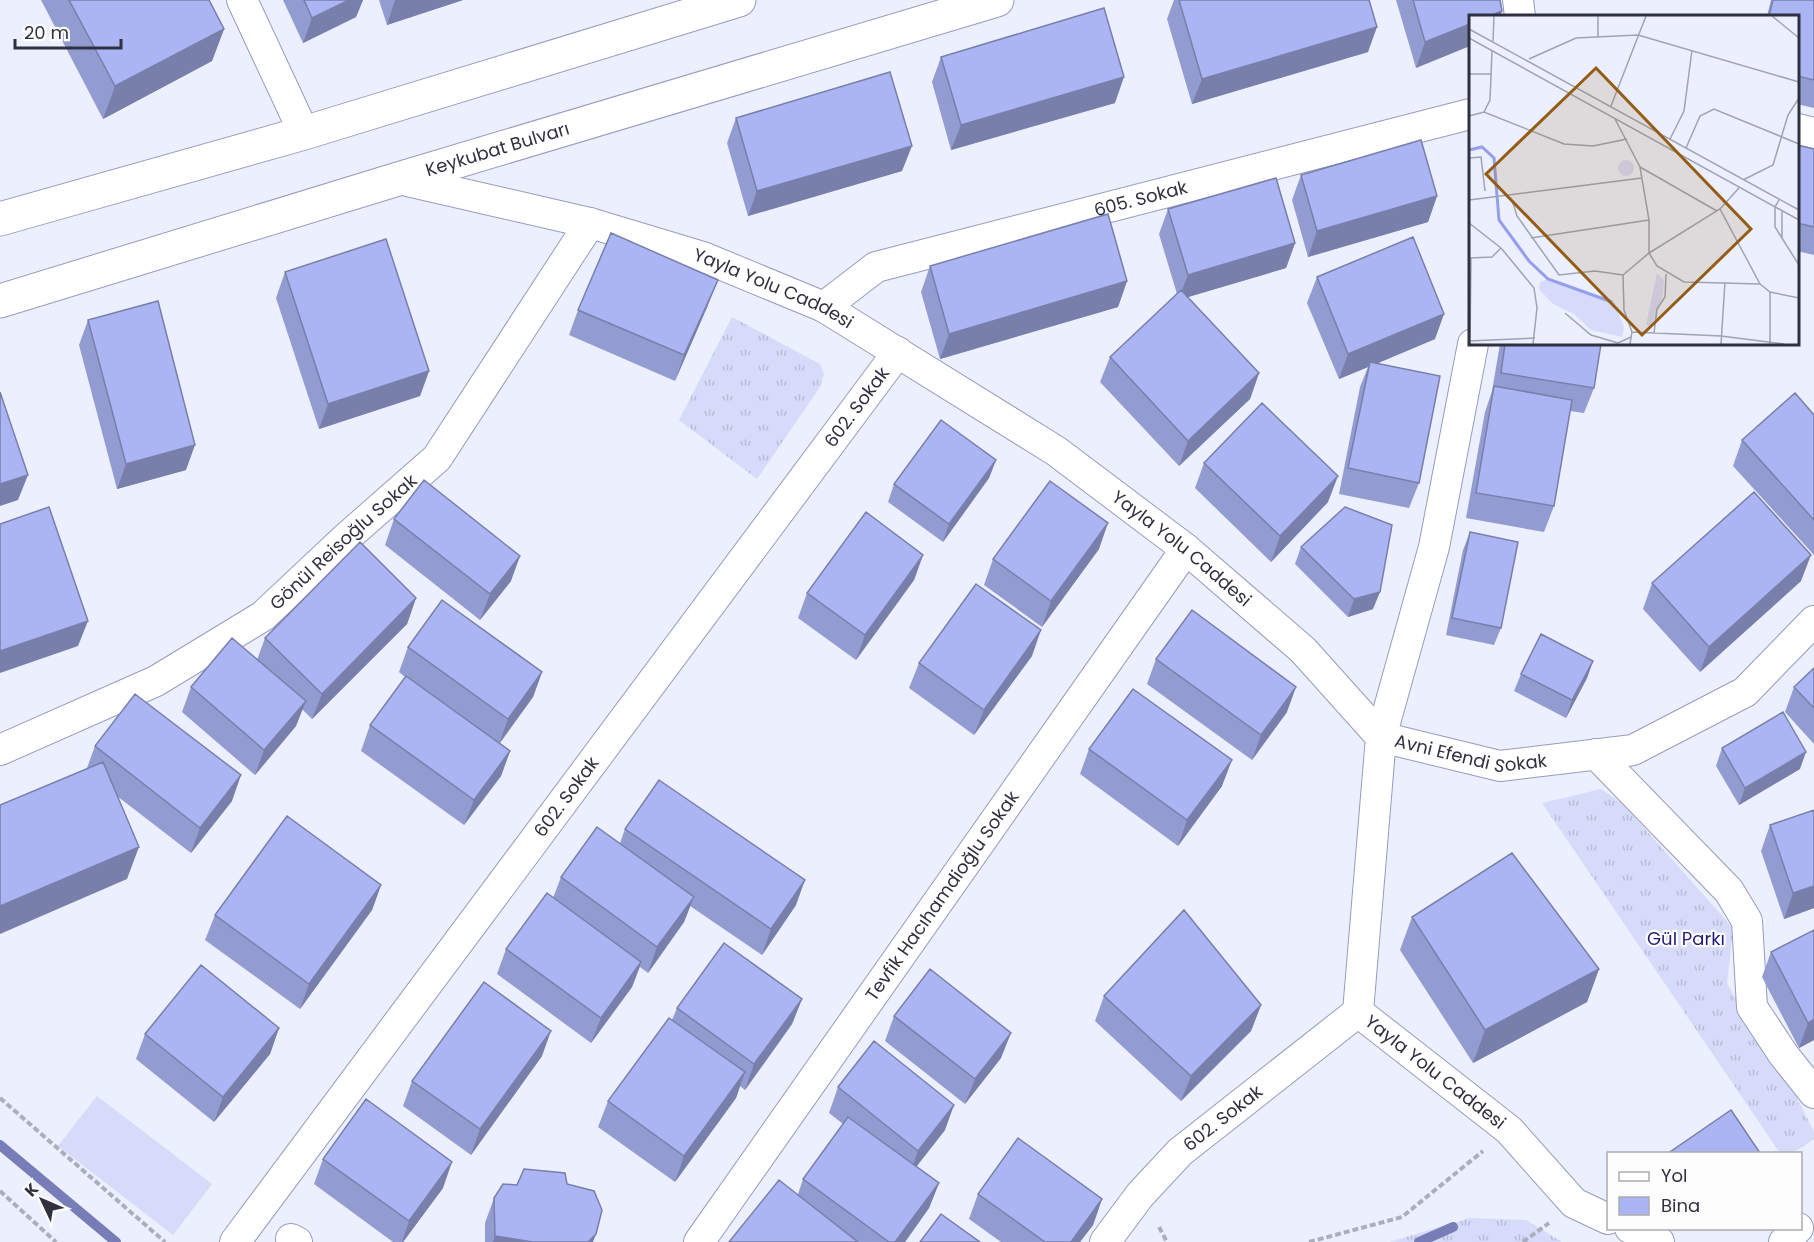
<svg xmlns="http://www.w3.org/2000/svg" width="1814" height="1242" viewBox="0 0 1814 1242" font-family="Poppins,sans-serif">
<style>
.grass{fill:url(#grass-tufts)}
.garden{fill:#d6dbf9}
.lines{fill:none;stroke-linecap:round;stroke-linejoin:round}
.stream{stroke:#767db7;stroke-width:10}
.minor-casing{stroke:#969cbd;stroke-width:32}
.trunk-casing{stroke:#969cbd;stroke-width:35}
.path{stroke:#acaebc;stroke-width:4;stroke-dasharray:6 3;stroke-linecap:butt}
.minor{stroke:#fff;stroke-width:30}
.trunk{stroke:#fff;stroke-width:33}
.wall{fill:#939cd1}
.shaded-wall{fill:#787faa}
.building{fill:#abb5f3;stroke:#787faa;stroke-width:1.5}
.labels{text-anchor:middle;stroke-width:4.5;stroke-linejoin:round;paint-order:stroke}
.street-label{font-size:18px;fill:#2f313f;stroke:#fdfdfd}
.park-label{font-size:18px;fill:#221b72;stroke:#fdfdfd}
.inset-river{fill:none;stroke:#949eeb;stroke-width:3}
.inset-road{fill:none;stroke:#a0a3b1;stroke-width:1.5}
.view{fill:#945d16;fill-opacity:0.15;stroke:#945d16;stroke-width:3}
.inset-edge{fill:none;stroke:#2f313f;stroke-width:3}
</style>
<defs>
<pattern id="grass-tufts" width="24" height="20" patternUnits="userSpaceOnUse" patternTransform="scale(1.5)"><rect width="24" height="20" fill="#d6dbf9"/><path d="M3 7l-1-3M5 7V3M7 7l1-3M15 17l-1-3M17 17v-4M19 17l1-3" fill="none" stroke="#b8bcd6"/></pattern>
</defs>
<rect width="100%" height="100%" fill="#eceffd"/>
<path class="grass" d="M732,317L820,364L824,374L820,387L757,479L679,420Z
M1601,789L1622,803L1733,928L1727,983L1746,1018L1783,1069L1814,1132V1139L1793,1153H1780L1542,803Z
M1470,1218L1526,1220L1562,1242H1389Z"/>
<path class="garden" d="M97,1096L212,1184L173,1235L58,1146Z"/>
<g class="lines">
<path class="stream" d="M0,1145L116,1242
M1419,1242L1453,1227"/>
<defs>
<g id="minor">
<path d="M242,0L304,133"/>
<path d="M1518,0L1520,16"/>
<path d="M1798,129L1814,133"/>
<path id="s1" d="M398,179L590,223L703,257L824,307L1056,451L1186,549L1303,650L1381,737L1358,1012L1509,1130L1574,1203L1608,1219"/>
<path id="s2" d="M824,307L876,267L1470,114"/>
<path id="s3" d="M1473,344L1434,547L1381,737L1500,766L1633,750L1745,692L1814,621"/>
<path id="s4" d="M0,750L156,681L263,616L346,538L437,458L590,223"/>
<path d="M1596,754L1729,891L1747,921L1752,1007L1783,1054L1814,1093"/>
<path d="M1630,1228L1659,1242"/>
<path d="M291,1239L297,1242"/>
<path id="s5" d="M235,1242L898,352"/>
<path id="s6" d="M699,1242L1186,549"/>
<path id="s7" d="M1105,1242L1140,1195L1180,1152L1358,1012"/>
<path d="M1784,1242L1798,1228"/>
</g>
<g id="trunk">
<path d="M0,219L304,133L739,0"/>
<path id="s8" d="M0,301L398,179L997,0"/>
</g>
</defs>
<use href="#minor" class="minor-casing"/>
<use href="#trunk" class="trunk-casing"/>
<path class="path" d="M0,1098L165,1242
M0,1191L56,1242
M1159,1227L1167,1242
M1309,1242L1402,1217L1483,1151
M1523,1242L1549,1223"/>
<use href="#minor" class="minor"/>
<use href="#trunk" class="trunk"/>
</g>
<path class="wall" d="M41,0H209L224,29L212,61L103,119Z
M283,0H363L356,17L303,43Z
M379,0H463L387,25Z
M1174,0H1179L1368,52L1192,104L1167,19Z
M1396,0H1500L1502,11L1500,16H1470L1416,68Z
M1771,0H1814V108L1797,104V16H1767Z
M941,57L1115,103L951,150L932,82Z
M736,118L902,171L748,216L727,143Z
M1797,145L1814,149V255L1797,251Z
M1301,175L1437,196L1428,222L1308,257L1292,200Z
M1168,209L1295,243L1286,268L1188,297L1259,373L1250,399L1179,466L1100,382L1110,357L1177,294L1159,234Z
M930,266L1127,281L1118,307L940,359L921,292Z
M285,272L429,371L420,396L319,429L276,298Z
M1317,277L1435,339L1377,363L1419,483L1409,508L1339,494L1360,387L1368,367L1339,379L1307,303Z
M708,305L675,381L569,335L578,310Z
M88,320L186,470L117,489L79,345Z
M1500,344H1601L1594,388L1584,413L1570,411L1554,506L1544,532L1466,518L1485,412L1492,391Z
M1814,415V555L1733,466L1742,440Z
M996,460L989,478L943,542L888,502L894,484Z
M1204,463L1328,502L1271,562L1195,488Z
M394,519L511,581L480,620L385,545Z
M1470,532L1501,628L1494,645L1446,635L1463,550Z
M1301,547L1373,609L1348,617L1295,564Z
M1099,549L1042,627L984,585L993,559Z
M923,555L914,580L856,660L798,618L807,593Z
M1801,581L1700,672L1643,609L1652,583Z
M416,598L407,624L312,719L302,709L296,726L255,775L182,712L191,687L257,660L265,638Z
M408,647L542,672L533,697L500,743L510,751L501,776L464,825L361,751L370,725L405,677L399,672Z
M1032,656L974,735L909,688L919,663Z
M1156,659L1287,712L1252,760L1147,684Z
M1593,661L1587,678L1566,718L1514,691L1521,674Z
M1814,668V744L1785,712L1794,687Z
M95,746L232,801L191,853L117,796L127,879L87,768Z
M1722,748L1800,769L1739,805L1716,766Z
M1089,749L1222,786L1178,846L1080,774Z
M1814,810V908L1784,919L1761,851L1770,825Z
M625,829L796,905L762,955L690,906L684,922L648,973L640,967L632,987L591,1043L497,974L506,949L553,898L561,877L620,843Z
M381,885L372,910L300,1009L205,940L215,915Z
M1412,917L1599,969L1587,1002L1473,1063L1400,950Z
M1814,930V1040L1799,1048L1762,977L1771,952Z
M1104,996L1261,1005L1251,1031L1181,1101L1095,1021Z
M802,999L792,1024L745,1090L740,1086L736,1098L675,1182L598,1127L608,1101L672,1020L677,1008Z
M894,1016L1001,1058L965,1104L885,1041Z
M279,1028L270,1054L214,1122L136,1059L145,1034Z
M542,1056L471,1155L403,1106L412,1081Z
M838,1087L945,1130L916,1167L939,1183L929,1208L905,1242H729L798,1194L803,1179L843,1124L829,1113Z
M323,1159L443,1188L403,1242H393L314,1184Z
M567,1184L593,1242H485V1223L494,1198Z
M978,1194L1102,1199L1093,1225L1080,1242H1001L969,1219Z"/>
<path class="shaded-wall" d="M349,0H363L356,17L303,43L312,18Z
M395,0H463L387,25Z
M1502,11L1500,16H1490Z
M1470,24V46L1416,68L1425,42Z
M1377,27L1368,52L1192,104L1202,79Z
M224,29L212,61L103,119L115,86Z
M1124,77L1115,103L951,150L961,125Z
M912,146L902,171L748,216L757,191Z
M1437,196L1428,222L1308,257L1317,231Z
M1295,243L1286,268L1178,300L1188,275Z
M718,280L708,305L675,381L684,355Z
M1127,281L1118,307L940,359L949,334Z
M1444,314L1435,339L1369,367L1370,362L1368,367L1339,379L1348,354Z
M429,371L420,396L319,429L328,404Z
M1259,373L1250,399L1179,466L1188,441Z
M195,445L186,470L117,489L126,464Z
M996,460L989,478L943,542L949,524Z
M28,475L18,500L0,506V484Z
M1338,476L1328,502L1271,562L1280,536Z
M1108,523L1099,549L1042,627L1051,601Z
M923,555L914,580L856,660L865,635Z
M1811,555L1801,581L1700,672L1709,647Z
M520,556L511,581L480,620L490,594Z
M1380,592L1373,609L1348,617L1354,599Z
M416,598L407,624L312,719L322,694Z
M88,621L78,646L0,673V651Z
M1041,630L1032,656L974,735L984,710Z
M1593,661L1587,678L1566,718L1572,700Z
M542,672L533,697L499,744L508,719Z
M1296,687L1287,712L1252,760L1261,735Z
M306,701L296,726L255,775L264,750Z
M510,751L501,776L464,825L474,800Z
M1806,752L1800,769L1739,805L1745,788Z
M1232,760L1222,786L1178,846L1187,820Z
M241,775L232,801L191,853L200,828Z
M139,847L127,879L0,934V906Z
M805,880L796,905L762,955L771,929Z
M381,885L372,910L300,1009L309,984Z
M1814,886V908L1784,919L1793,893Z
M694,897L684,922L648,973L657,947Z
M641,962L632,987L591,1043L601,1018Z
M1599,969L1587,1002L1473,1063L1485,1030Z
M802,999L792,1024L745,1090L754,1064Z
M1261,1005L1251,1031L1181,1101L1191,1076Z
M1814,1019V1040L1799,1048L1808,1023Z
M279,1028L270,1054L214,1122L223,1097Z
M551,1031L542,1056L471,1155L480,1129Z
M1011,1033L1001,1058L965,1104L975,1079Z
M745,1072L736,1098L675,1182L684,1156Z
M954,1105L945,1130L909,1176L918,1151Z
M452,1162L443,1188L403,1242H402L409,1221Z
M939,1183L929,1208L905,1242H895Z
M1102,1199L1093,1225L1080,1242H1071Z
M596,1234L593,1242H588Z
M495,1236L533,1242H493Z"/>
<path class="building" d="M69,0H209L224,29L115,86Z
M304,0H349L312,18Z
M1179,0H1369L1377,27L1202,79Z
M1413,0H1500L1502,11L1490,16H1470V24L1425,42Z
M1773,0H1814V80L1797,76V16H1769Z
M1104,8L1124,77L961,125L941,57Z
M890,72L912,146L757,191L736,118Z
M1421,140L1437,196L1317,231L1301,175Z
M1797,145L1814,149V227L1797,223Z
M1276,178L1295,243L1188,275L1168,209Z
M1108,214L1127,281L949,334L930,266Z
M611,233L718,280L684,355L578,310Z
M1413,237L1444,314L1348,354L1317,277Z
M386,239L429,371L328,404L285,272Z
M1181,290L1259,373L1188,441L1110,357Z
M158,301L195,445L126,464L88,320Z
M1505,344H1601L1594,388L1501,373Z
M1370,362L1440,376L1419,483L1348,468Z
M1494,386L1572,400L1554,506L1476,493Z
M0,392L28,475L0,484Z
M1795,393L1814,415V520L1742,440Z
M1262,403L1338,476L1280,536L1204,463Z
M941,420L996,460L949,524L894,484Z
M424,480L520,556L490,594L394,519Z
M1050,481L1108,523L1051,601L993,559Z
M1754,492L1811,555L1709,647L1652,583Z
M49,507L88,621L0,651V524Z
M1345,507L1392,525L1380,592L1354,599L1301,547Z
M866,512L923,555L865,635L807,593Z
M1470,532L1518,542L1501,628L1452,618Z
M360,542L416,598L322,694L265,638Z
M976,584L1041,630L984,710L919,663Z
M442,600L542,672L508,719L408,647Z
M1192,610L1296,687L1261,735L1156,659Z
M1541,634L1593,661L1572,700L1521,674Z
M232,638L306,701L264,750L191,687Z
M1814,668V708L1794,687Z
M406,676L510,751L474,800L370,725Z
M1133,689L1232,760L1187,820L1089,749Z
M135,694L241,775L200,828L95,746Z
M1783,712L1806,752L1745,788L1722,748Z
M103,762L139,847L0,906V805Z
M659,780L805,880L771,929L625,829Z
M1814,810V886L1793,893L1770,825Z
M287,816L381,885L309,984L215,915Z
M597,827L694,897L657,947L561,877Z
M1512,853L1599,969L1485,1030L1412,917Z
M547,893L641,962L601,1018L506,949Z
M1184,910L1261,1005L1191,1076L1104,996Z
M1814,930V1019L1808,1023L1771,952Z
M724,943L802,999L754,1064L677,1008Z
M201,965L279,1028L223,1097L145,1034Z
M930,969L1011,1033L975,1079L894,1016Z
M484,982L551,1031L480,1129L412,1081Z
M669,1018L745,1072L684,1156L608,1101Z
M874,1041L954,1105L918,1151L838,1087Z
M366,1099L452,1162L409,1221L323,1159Z
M1731,1110L1760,1153L1667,1154Z
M848,1117L939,1183L895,1242H889L803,1179Z
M1018,1138L1102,1199L1071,1242H1045L978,1194Z
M524,1169L565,1173L567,1184L594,1191L602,1210L596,1234L588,1242H533L495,1236L494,1198L503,1184L517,1185Z
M779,1180L858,1242H729Z
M941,1214L980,1242H920Z"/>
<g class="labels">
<g class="street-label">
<text dy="6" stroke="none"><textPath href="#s8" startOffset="520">Keykubat Bulvarı</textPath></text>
<text dy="6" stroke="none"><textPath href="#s2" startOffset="339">605. Sokak</textPath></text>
<text dy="6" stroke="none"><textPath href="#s1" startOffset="392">Yayla Yolu Caddesi</textPath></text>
<text dy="6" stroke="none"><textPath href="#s5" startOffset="1041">602. Sokak</textPath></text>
<text dy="6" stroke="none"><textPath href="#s4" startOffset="405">Gönül Reisoğlu Sokak</textPath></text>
<text dy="6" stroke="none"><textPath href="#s1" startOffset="878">Yayla Yolu Caddesi</textPath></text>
<text dy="6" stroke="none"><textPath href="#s3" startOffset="496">Avni Efendi Sokak</textPath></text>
<text dy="6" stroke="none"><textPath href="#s5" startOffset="555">602. Sokak</textPath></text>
<text dy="6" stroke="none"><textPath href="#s6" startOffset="423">Tevfik Hacıhamdioğlu Sokak</textPath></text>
<text dy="6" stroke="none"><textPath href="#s1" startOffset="1527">Yayla Yolu Caddesi</textPath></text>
<text dy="6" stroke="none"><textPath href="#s7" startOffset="172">602. Sokak</textPath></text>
</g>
<g class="park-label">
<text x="1686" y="945">Gül Parkı</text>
</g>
</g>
<g transform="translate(1469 15)">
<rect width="330" height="330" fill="#eceffd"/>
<path d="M149 153a8 8 0 1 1 16 0a8 8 0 1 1-16 0ZM188,258L195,265L193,286L182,311L177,310ZM79,264L145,287L155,312L153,322L122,315L105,299L84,289L70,274L71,267Z" fill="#d6dbf9"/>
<path class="inset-river" d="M0,135L13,132L25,143L30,205L60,246L79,264L143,287"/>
<path class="inset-road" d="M303,1L330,23M0,14L330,195M129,22V1M0,23L330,205M24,26L25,1M60,44L107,23L169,20L330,67M0,59H23M142,91L177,1M15,97L21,85L23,36M0,101L15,97L95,129L124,131L158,124M146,104L171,152L180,205V238L154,260L155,295L163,317L161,329M201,124L215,96L223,35M217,133L231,101L245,94L330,129M0,143L12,142L16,176M171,152L248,196M274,165L304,150L319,100L330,83M270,173L251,194L180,238L188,251L215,267L291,269L301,277L330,283M0,185L173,163M43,185L48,201L90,260L126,256L154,260M310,185L306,192V212L330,250M251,194L291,269M313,196V224M0,208L32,233L65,273L68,293L64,329M62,223L180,205M0,243L23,242L32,233M301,277V329M96,298L122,320L149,328L162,322M163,317L252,321L315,329M185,318L188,294L196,282L197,259M0,326L66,323M1,329L2,243M252,329L256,267"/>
<path class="view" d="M127,53L282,214L173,320L17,159Z"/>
<rect width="330" height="330" class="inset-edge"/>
</g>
<rect x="1607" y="1152" width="195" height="78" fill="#fdfdfd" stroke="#ababb1" stroke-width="1.5"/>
<rect x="1619" y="1172" width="30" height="9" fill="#ffffff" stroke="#ababb1" stroke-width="1.5"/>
<text x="1661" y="1182" font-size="18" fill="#2f313f">Yol</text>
<rect x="1619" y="1197" width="30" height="18" fill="#abb5f3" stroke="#ababb1" stroke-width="1.5"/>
<text x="1661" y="1212" font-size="18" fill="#2f313f">Bina</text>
<g transform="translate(42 1200) rotate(314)" stroke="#fdfdfd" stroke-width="4.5" paint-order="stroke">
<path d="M0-4.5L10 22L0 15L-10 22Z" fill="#2f313f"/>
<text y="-9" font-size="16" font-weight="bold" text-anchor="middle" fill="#2f313f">K</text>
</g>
<path d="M15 39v9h106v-9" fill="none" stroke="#2f313f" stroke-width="3"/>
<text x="24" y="39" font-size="18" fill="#2f313f" stroke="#fdfdfd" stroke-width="4.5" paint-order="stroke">20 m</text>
</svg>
